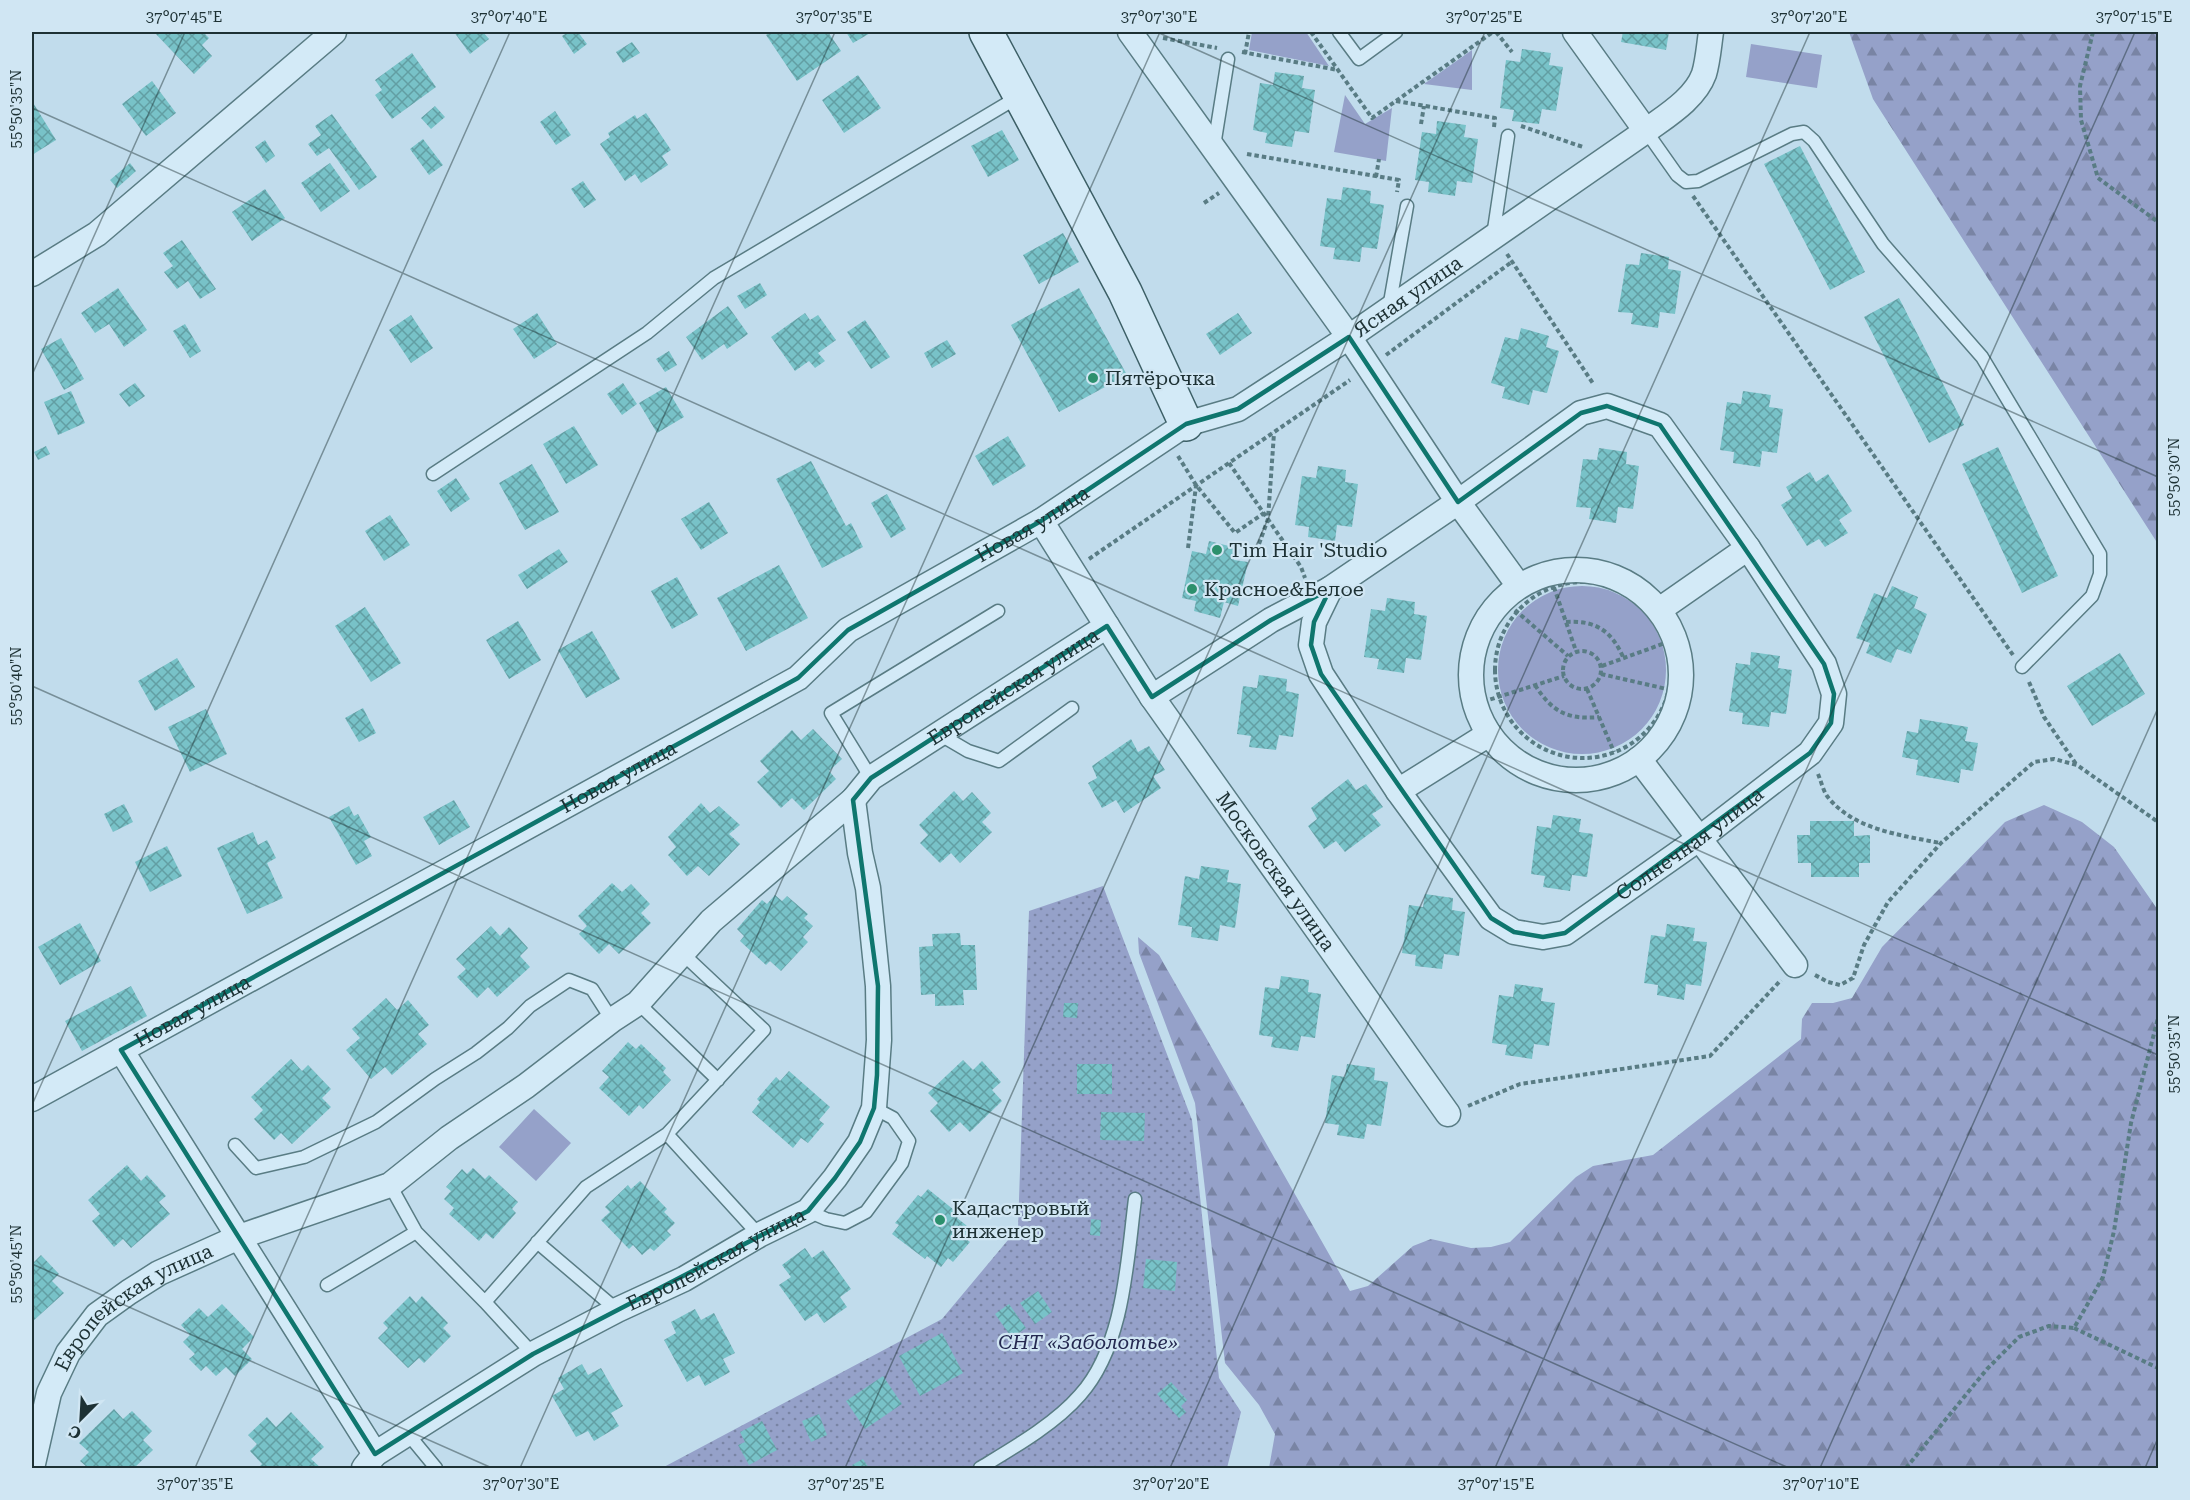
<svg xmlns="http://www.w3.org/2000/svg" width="2190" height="1500" viewBox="0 0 2190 1500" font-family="'Roboto Serif',serif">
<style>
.forest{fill:url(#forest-firs)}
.park{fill:#95a1c9}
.garden{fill:url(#garden-dots)}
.building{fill:url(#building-cross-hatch)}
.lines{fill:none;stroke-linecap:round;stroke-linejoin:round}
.lane-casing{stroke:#597c84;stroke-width:15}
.street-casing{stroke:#597c84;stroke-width:27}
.secondary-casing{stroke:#3c5f66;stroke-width:36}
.path{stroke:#597c84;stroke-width:4;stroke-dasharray:4.5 3;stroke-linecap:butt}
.lane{stroke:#d3eaf7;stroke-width:12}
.street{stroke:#d3eaf7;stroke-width:24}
.secondary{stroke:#d3eaf7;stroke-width:33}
.marked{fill:none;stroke:#0f766e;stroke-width:4.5;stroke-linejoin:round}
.ticks{fill:none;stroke:#1d3134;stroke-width:1.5;stroke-opacity:0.45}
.poi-dot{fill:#2c906d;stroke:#d0e6f3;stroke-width:2}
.labels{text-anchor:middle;stroke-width:4.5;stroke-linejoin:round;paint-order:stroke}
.street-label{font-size:20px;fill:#1d3134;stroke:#d0e6f3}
.poi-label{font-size:20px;fill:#1d3134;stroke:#d0e6f3;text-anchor:start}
.park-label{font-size:20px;font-style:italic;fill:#242850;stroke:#d0e6f3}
.neatline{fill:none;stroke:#1d3134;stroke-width:2}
.ticks-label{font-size:15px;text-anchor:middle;fill:#1d3134}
</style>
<defs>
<pattern id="forest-firs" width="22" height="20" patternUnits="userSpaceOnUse" patternTransform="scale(1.5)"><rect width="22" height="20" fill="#95a1c9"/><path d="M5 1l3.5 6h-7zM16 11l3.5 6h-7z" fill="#7984a4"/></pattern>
<pattern id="garden-dots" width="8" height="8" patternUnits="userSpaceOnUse" patternTransform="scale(1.5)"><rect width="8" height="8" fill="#95a1c9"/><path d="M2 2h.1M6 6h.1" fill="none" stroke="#7984a4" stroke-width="1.8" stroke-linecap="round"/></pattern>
<pattern id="building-cross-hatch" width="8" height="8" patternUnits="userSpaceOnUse" patternTransform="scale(1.5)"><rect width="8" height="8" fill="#78c2c8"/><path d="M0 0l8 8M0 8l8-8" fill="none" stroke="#629ea3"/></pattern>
</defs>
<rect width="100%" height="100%" fill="#c1dcec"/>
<path class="forest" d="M1849,32H2158V544L1873,99Z
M2044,805L2082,822L2114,847L2158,910V1468H1269L1275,1434L1259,1405L1225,1363L1195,1103L1139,953L1138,937L1159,955L1350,1291L1368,1286L1413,1246L1431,1239L1471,1248L1491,1247L1510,1242L1576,1177L1593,1166L1653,1155L1801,1039L1802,1019L1812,1003H1833L1852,998L1882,947L2005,822Z"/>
<path class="park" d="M1252,32H1306L1329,66L1249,50Z
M1751,44L1822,55L1817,88L1746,77Z
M1472,50V90L1424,84Z
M1345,95L1365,124L1392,108L1386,161L1334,152Z
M1498 670a84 84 0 1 1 168 0a84 84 0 1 1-168 0Z
M534,1109L571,1143L536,1181L499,1147Z"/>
<path class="garden" d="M1103,886L1192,1120L1219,1378L1241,1412L1227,1468H662L942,1319L1018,1228L1029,911Z"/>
<path class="building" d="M154,32H203L209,38L202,45L212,56L194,74Z
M454,32H483L489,39L470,54Z
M568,32H578L587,44L574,54L562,36Z
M771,32H828L841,51L797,81L766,35Z
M846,32H872L853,43Z
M1623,32H1669L1666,50L1621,42Z
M632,42L640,53L623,63L616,52Z
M1522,49L1551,53L1549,65L1563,67L1556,111L1542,109L1539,124L1512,121L1514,110L1500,108L1506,60L1520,62Z
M412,53L436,87L392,119L375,95L382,90L375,80Z
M1275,72L1304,76L1302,88L1315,90L1309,133L1295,131L1292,147L1265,143L1267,133L1253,130L1260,83L1273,85Z
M858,75L881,108L844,133L822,100Z
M152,81L176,113L146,136L122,104Z
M32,101L56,140L32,155Z
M435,106L445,117L431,129L421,118Z
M555,111L571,135L556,145L540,122Z
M646,113L671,150L662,156L668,165L641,183L635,174L625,181L600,144L610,137L608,133L635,115L637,119Z
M332,114L377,177L359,190L329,148L317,156L308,144L321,135L315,126Z
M1437,121L1466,125L1464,137L1478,139L1472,183L1457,181L1455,196L1428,192L1429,182L1415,180L1422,132L1436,134Z
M1002,130L1019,160L988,177L971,146Z
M423,139L443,165L429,175L410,149Z
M265,140L275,156L266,163L255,147Z
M1800,146L1865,272L1830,290L1764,164Z
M130,163L136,171L117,188L110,180Z
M330,163L350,191L321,212L301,183Z
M583,181L596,200L584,208L571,189Z
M1343,187L1371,191L1370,203L1384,205L1377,249L1362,247L1360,262L1333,259L1335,248L1320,246L1327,198L1341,200Z
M265,189L285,218L252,241L232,212Z
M1063,233L1079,262L1039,284L1023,255Z
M182,240L216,289L200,299L188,281L177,289L164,272L173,266L163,253Z
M1641,253L1669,257L1668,269L1681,271L1675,314L1660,312L1658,328L1631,324L1633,313L1618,312L1626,264L1639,265Z
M760,283L767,295L745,309L737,296Z
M118,288L147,330L124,347L109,324L95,333L81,313Z
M1079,288L1127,375L1059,412L1011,325Z
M1899,298L1964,425L1929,443L1864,317Z
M728,306L748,334L727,349L724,344L702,360L686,337Z
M537,313L557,344L534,359L513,329Z
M805,313L810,320L818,315L836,340L818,353L825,361L815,368L809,361L795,371L771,337Z
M1238,313L1252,333L1220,355L1206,334Z
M411,315L433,348L411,363L389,330Z
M865,320L890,357L871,369L847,332Z
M185,324L201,351L190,358L173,331Z
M1521,328L1549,336L1546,347L1559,351L1547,393L1533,390L1529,405L1502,398L1505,387L1491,383L1505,337L1518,340Z
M61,338L84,379L64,390L41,349Z
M947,340L956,354L932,368L924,353Z
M669,351L677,365L665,372L656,359Z
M135,383L145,396L129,407L119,394Z
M623,383L637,404L622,415L607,394Z
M666,387L684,417L657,433L639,403Z
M71,391L85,423L58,435L44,402Z
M1743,391L1771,395L1769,407L1783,409L1777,453L1762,451L1760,467L1733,463L1734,452L1720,450L1727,402L1741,404Z
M574,426L598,465L566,484L543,444Z
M1008,436L1026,466L993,486L975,456Z
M46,446L50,454L38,460L34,452Z
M1998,447L2058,576L2022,593L1962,464Z
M1599,448L1627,452L1626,464L1639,466L1633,509L1618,507L1616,523L1589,519L1591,508L1576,507L1583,459L1597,460Z
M811,461L846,526L851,523L863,547L822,568L776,479Z
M532,464L559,512L525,530L499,483Z
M1318,466L1346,470L1345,482L1358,484L1352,527L1337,525L1335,541L1308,537L1309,527L1295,525L1302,476L1316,478Z
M1810,472L1816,482L1828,474L1852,511L1839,520L1848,533L1825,547L1819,539L1807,546L1781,505L1792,498L1786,487Z
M456,478L470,499L451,512L437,491Z
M887,494L906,529L891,538L871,503Z
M709,502L728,533L701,550L681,519Z
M390,515L410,545L384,561L365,531Z
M1209,541L1237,548L1234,560L1248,562L1238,606L1224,602L1220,618L1194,611L1196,601L1182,598L1192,551L1206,554Z
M559,549L568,562L527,589L518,575Z
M779,565L808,618L746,651L717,598Z
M677,577L698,615L672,629L651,591Z
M1892,586L1918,597L1914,608L1927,614L1911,654L1897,649L1891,663L1866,653L1870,643L1856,638L1874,593L1887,598Z
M1387,598L1415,602L1414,614L1427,616L1421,660L1406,658L1404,673L1377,669L1379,659L1364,657L1371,609L1385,611Z
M365,607L401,663L371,682L335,626Z
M518,621L541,660L509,679L486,640Z
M592,631L620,679L586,698L558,650Z
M1751,652L1780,656L1778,668L1792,670L1786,714L1771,712L1769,727L1742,724L1743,713L1729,711L1736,663L1750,665Z
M2120,653L2145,694L2092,726L2067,686Z
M177,658L195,687L155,711L138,681Z
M1259,675L1287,679L1286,691L1299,694L1293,737L1279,735L1276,750L1249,747L1251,736L1237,734L1243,686L1257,688Z
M363,708L376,733L359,742L345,718Z
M206,709L227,754L190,772L168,727Z
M1920,719L1968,727L1965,741L1978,743L1973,771L1961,769L1959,783L1916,775L1918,760L1902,757L1907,731L1918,733Z
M813,729L842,759L829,771L836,779L804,810L792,798L781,808L757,782L769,771L760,761L792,730L801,740Z
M1131,739L1138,752L1149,746L1165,770L1153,776L1161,788L1124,813L1116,800L1102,808L1088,783L1097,778L1092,766Z
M1348,779L1356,790L1366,784L1383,807L1372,814L1381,825L1345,852L1336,841L1324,849L1308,826L1317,819L1311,808Z
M954,791L963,801L972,792L991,813L982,822L992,832L960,863L951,853L940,863L920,843L928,835L919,825Z
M454,800L470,827L439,845L423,817Z
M701,803L710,813L719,806L740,825L729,834L740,844L709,876L698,866L687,876L668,855L676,847L668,837Z
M124,804L133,822L113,832L104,814Z
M349,806L354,816L358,814L371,837L364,841L372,856L356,865L329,817Z
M1553,815L1581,819L1579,832L1593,834L1587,877L1572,875L1570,891L1543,887L1545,876L1531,874L1537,826L1551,828Z
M1810,821H1854V836L1870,835V863H1859V877H1811V863H1798L1797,835H1810Z
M253,832L258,845L267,840L276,858L267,863L283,898L247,914L217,848Z
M167,846L182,876L150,892L135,862Z
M1201,866L1229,870L1227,882L1241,884L1235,928L1220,925L1218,941L1191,937L1192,927L1178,925L1185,876L1199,879Z
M612,883L622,892L631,884L650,904L641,913L651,923L619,954L609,944L599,954L579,934L587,926L578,916Z
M1425,894L1453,898L1452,910L1465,912L1459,956L1444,954L1442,969L1415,966L1416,955L1402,953L1409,905L1423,907Z
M775,895L782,901L787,896L808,914L804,918L813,926L803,937L808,942L781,971L770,961L766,965L740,941L744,936L737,929L762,900L767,904Z
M80,923L101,961L60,985L38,947Z
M1667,924L1695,928L1693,941L1707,942L1701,986L1686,984L1684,1000L1657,995L1658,985L1644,983L1651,935L1665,937Z
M491,926L500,936L509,927L528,948L520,956L530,967L497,997L488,987L477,998L457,977L466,969L456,959Z
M960,933L961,945H975L977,990H963L964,1005L935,1006V994L921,995L919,947L933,946L932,934Z
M1281,976L1309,980L1308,992L1321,994L1315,1038L1301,1036L1298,1051L1271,1047L1273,1037L1259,1035L1265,987L1279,989Z
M1515,984L1543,988L1541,1001L1555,1003L1549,1046L1534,1044L1532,1059L1505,1055L1507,1045L1492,1043L1499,995L1513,997Z
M131,986L147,1016L82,1051L65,1021Z
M386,998L397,1010L408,1000L429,1025L418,1034L427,1044L392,1075L385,1067L371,1079L346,1050L360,1038L352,1029Z
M1064,1003H1078L1077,1018L1063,1017Z
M628,1042L636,1049L641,1044L666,1068L663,1072L671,1080L643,1109L639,1105L629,1116L599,1088L609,1077L602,1071Z
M291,1059L302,1071L308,1065L331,1089L322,1098L331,1107L292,1144L281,1133L274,1140L254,1119L263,1110L251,1097Z
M963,1060L973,1070L982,1061L1001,1082L992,1090L1002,1101L970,1132L960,1122L949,1132L930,1111L938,1103L928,1093Z
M1077,1064H1112V1094H1077Z
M1347,1064L1375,1068L1374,1080L1388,1082L1381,1126L1367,1124L1364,1139L1337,1135L1339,1125L1325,1123L1332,1075L1345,1077Z
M789,1071L830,1107L819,1120L824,1124L808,1143L801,1138L793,1148L752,1112L760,1102L757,1099L776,1077L780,1081Z
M1101,1112L1145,1113L1144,1141L1100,1140Z
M127,1165L141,1181L147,1175L166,1196L159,1202L170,1214L131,1248L123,1239L114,1247L92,1221L100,1214L88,1200Z
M473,1168L485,1179L489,1175L518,1202L512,1209L516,1213L493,1239L486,1233L479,1241L449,1214L454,1208L444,1199L451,1191L446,1187L462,1169L467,1174Z
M640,1181L667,1209L664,1212L675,1223L667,1231L671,1235L654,1251L650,1248L642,1255L633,1245L629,1249L601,1220L610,1212L605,1207L628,1185L631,1189Z
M928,1189L959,1214L957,1218L971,1229L964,1237L970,1242L953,1262L948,1258L941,1267L927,1256L925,1259L892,1234L899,1225L895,1223L918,1195L921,1197Z
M1091,1219L1101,1220L1100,1236L1090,1235Z
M805,1248L812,1258L823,1250L851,1289L840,1297L847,1307L824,1323L817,1313L805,1321L779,1285L791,1277L782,1265Z
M41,1255L59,1274L52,1281L64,1293L32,1322V1261L33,1263Z
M1146,1259L1177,1262L1175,1291L1143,1288Z
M1038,1291L1052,1312L1035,1324L1020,1303Z
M410,1296L416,1303L422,1296L448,1323L443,1328L451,1336L424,1363L419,1358L408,1368L378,1338L388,1328L383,1323Z
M222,1304L254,1337L242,1349L252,1359L235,1376L226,1367L216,1376L206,1366L201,1371L189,1359L195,1354L183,1342L190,1335L181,1325L199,1308L208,1317Z
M1009,1304L1026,1328L1012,1338L995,1314Z
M695,1309L701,1320L714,1313L735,1353L723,1359L730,1372L705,1386L699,1375L687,1382L664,1340L676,1333L671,1322Z
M942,1333L963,1373L920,1396L899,1356Z
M582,1364L588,1375L601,1368L623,1406L611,1413L619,1426L594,1441L588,1431L576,1437L552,1396L564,1389L558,1378Z
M883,1376L902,1404L865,1429L846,1401Z
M1171,1382L1187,1400L1181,1406L1186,1412L1179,1418L1157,1394Z
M114,1409L123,1419L132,1411L152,1431L143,1440L153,1450L134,1468H88L80,1461L89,1452L79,1443Z
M291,1412L324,1447L311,1459L321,1468H258L262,1464L250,1451L257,1444L248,1435L267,1417L276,1427Z
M819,1414L827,1435L811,1442L802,1421Z
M762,1421L777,1450L749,1465L738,1445L745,1442L740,1432Z
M863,1459L869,1468H854L852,1465Z"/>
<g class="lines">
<defs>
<path id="lane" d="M1339,32L1359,59L1396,32
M1646,131L1677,175L1686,182L1698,181L1792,134L1804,132L1814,141L1883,244L1982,357L2100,554V574L2092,596L2022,667
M1214,146L1228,59
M1493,236L1508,136
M1389,308L1407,206
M433,474L647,333L714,278L1018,97
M939,734L968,751L999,761L1072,708
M871,778L831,713L998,611
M638,1003L718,1080
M667,1134L759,1235
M235,1145L256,1168L304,1157L376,1122L435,1079L476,1053L508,1028L530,1006L569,980L592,989L612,1020
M390,1185L416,1232L485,1302L586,1187L667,1134L764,1030L683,954
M808,1211L826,1219L845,1223L866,1212L902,1163L909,1141L893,1118L874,1108
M537,1242L617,1310
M327,1285L416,1232
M485,1302L533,1354
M408,1434L436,1468
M980,1468C1013,1448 1055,1424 1080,1395C1124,1346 1127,1262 1135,1199"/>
<g id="street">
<path id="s1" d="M1130,32L1349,337L1646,131L1575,32"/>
<path d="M1646,131C1666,116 1695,99 1704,74C1708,61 1709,45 1711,32"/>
<path d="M32,274L97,234L334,32"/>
<circle cx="1576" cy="675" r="105"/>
<path id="s2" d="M1330,589L1314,622L1311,645L1321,674L1398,791L1491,918L1514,932L1543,937L1565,933L1700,838L1810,753L1831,723L1834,694L1824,664L1748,548"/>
<path id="s3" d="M1107,626L1152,697L1448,1114"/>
<path d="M1152,697L1271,620L1330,589L1458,502L1581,413L1607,406L1660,425L1748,548L1659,610"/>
<path d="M1639,759L1795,965"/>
<path d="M1398,791L1489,734"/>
<path d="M121,1050L375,1454L364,1468"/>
<path id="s4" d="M32,1099L798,678L848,630L1041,521L1186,424L1238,409L1349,337L1458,502L1519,586"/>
<path id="s5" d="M375,1454L533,1354L617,1310L684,1279L759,1235L808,1211L835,1178L860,1142L874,1108L879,1040L878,986L868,888L860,853L853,800"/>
<path id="s6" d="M32,1468L49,1393L68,1353L97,1315L129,1292L159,1273L239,1237L390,1185L449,1138L526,1086L612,1020L638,1003L711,921L853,800L871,778L1107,626L1041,521"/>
</g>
<path id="secondary" d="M986,32L1125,292L1186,424"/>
</defs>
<use href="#lane" class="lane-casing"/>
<use href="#street" class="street-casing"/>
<use href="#secondary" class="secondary-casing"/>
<path class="path" d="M1311,32L1372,118L1493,32
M1496,32L1512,52
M2093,32L2080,86L2081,120L2098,178L2158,222
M1163,38L1217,48
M1242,52L1338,70
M1245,54L1249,32
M1396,101L1495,118L1494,127
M1421,124L1424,106
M1521,126L1583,147
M1247,154L1399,180L1397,192
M1376,177L1379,159
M1693,196L2013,655
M1204,203L1219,193
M1507,254L1594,385
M1386,355L1513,261
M1178,456L1196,485L1235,533L1264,513
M1229,463L1301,567L1305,578
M1188,548L1196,486
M1254,558L1268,519L1274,433
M1089,559L1350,380
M1549,573L1576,651
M1495 670a88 88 0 1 1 176 0a88 88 0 1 1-176 0Z
M1515,610L1568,656
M1566,622C1596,620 1612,631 1624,659
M1563 670a19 19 0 1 1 38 0a19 19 0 1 1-38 0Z
M1602,666L1676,639
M1601,674L1680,692
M2029,682L2044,717L2076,764
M1535,685C1552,712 1568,720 1599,717
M1587,689L1614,752
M1476,704L1564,676
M1818,774C1821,781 1823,790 1827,796C1853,830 1901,835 1940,843
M1815,975L1828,982L1840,985L1853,978L1864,945L1888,902L1941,843L2034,762L2054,759L2077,765L2158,822
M1468,1106L1520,1084L1710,1056L1781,980
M2074,1328L2158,1368
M1906,1468L1987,1369L2019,1337L2049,1326L2074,1328L2103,1277L2114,1231L2131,1123L2158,1018"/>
<use href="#lane" class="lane"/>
<use href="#street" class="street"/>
<use href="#secondary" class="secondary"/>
</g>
<path class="marked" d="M1349,337L1458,502L1581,413L1607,406L1660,425L1824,664L1834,694L1831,723L1810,753L1565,933L1543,937L1514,932L1491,918L1321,674L1311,645L1314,622L1330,589L1271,620L1152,697L1107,626L871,778L853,800L878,986L877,1075L874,1108L860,1142L835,1178L808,1211L533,1354L375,1454L121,1050L798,678L848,630L1041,521L1186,424L1238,409Z"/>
<path class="ticks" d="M1157,32L2158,477M32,108L2158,1055M32,375L185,32M32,686L1789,1468M32,1105L510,32M32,1264L492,1468M195,1468L835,32M520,1468L1160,32M845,1468L1485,32M1170,1468L1810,32M1495,1468L2135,32M1820,1468L2158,708M2145,1468L2158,1438"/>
<g class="poi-dot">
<circle cx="1093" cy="378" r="6"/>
<circle cx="1217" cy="550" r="6"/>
<circle cx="1192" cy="589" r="6"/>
<circle cx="940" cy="1220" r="6"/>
</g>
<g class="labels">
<g class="street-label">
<text dy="7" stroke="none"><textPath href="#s1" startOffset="447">Ясная улица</textPath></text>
<text dy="7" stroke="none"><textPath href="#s4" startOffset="1156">Новая улица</textPath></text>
<text dy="7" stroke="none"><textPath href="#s6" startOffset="1293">Европейская улица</textPath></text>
<text dy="7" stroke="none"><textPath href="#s4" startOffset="669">Новая улица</textPath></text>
<text dy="7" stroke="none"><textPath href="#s2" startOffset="620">Солнечная улица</textPath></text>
<text dy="7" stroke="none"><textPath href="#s3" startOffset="298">Московская улица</textPath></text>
<text dy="7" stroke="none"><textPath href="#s4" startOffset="183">Новая улица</textPath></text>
<text dy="7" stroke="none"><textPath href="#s5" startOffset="393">Европейская улица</textPath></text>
<text dy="7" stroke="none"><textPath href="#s6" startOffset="202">Европейская улица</textPath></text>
</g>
<g class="poi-label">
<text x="1105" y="385">Пятёрочка</text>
<text x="1229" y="557">Tim Hair 'Studio</text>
<text x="1204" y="596">Красное&amp;Белое</text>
<text x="952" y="1215">Кадастровый<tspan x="952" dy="23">инженер</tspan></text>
</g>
<g class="park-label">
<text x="1088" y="1349">СНТ «Заболотье»</text>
</g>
</g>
<rect width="2190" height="1500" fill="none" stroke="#d0e6f3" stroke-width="66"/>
<g transform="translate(81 1419) rotate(204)" stroke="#d0e6f3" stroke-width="4.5" paint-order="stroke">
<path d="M0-4.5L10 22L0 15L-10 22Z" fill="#1d3134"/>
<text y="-9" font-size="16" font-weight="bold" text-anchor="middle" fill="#1d3134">С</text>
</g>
<rect x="33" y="33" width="2124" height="1434" class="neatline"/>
<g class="ticks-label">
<text x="184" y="22">37°07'45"E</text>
<text x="509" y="22">37°07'40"E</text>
<text x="834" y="22">37°07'35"E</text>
<text x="1159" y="22">37°07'30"E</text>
<text x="1484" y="22">37°07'25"E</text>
<text x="1809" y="22">37°07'20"E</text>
<text x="2134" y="22">37°07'15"E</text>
<text transform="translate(16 109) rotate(-90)" y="5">55°50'35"N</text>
<text transform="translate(2174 477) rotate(-90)" y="5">55°50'30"N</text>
<text transform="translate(16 686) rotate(-90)" y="5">55°50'40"N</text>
<text transform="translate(2174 1054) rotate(-90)" y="5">55°50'35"N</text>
<text transform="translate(16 1264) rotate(-90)" y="5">55°50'45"N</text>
<text x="195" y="1489">37°07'35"E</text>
<text x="521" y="1489">37°07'30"E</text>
<text x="846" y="1489">37°07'25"E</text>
<text x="1171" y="1489">37°07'20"E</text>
<text x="1496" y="1489">37°07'15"E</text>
<text x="1821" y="1489">37°07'10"E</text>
</g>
</svg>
